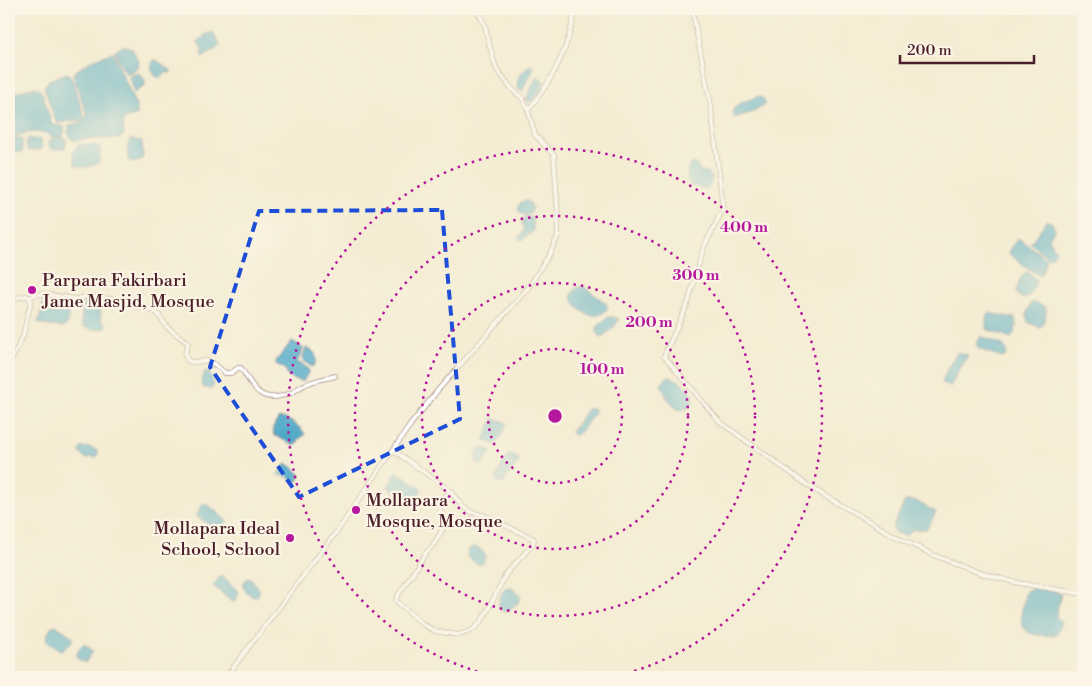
<svg xmlns="http://www.w3.org/2000/svg" width="1092" height="686" viewBox="0 0 1092 686" font-family="'Libre Bodoni',serif">
<style>
.water{fill:#49a7c8;stroke:#4a637a}
.lines{fill:none;stroke-linecap:round;stroke-linejoin:round}
.minor-casing{stroke:#9f867f;stroke-width:5.5}
.minor{stroke:#fff;stroke-width:4}
.marked{fill:none;stroke:#1d4ed8;stroke-width:4;stroke-dasharray:10 6;stroke-linejoin:round}
.ring{fill:none;stroke:#b5179e;stroke-width:2.5;stroke-dasharray:2.5 5}
.poi-dot{fill:#b5179e;stroke:#fcf5e5;stroke-width:2}
.labels{text-anchor:middle;stroke-width:4.5;stroke-linejoin:round;paint-order:stroke}
.poi-label{font-size:18px;fill:#4a1f2b;stroke:#fcf5e5;text-anchor:start}
.centre{fill:#b5179e;stroke:#fcf5e5;stroke-width:2.5}
.ring-label{font-size:15px;text-anchor:middle;font-weight:bold;fill:#b5179e;stroke:#fcf5e5;stroke-width:4.5;stroke-linejoin:round;paint-order:stroke}
</style>
<rect width="100%" height="100%" fill="#fcf5e5"/>
<filter id="ink" filterUnits="userSpaceOnUse"><feTurbulence type="fractalNoise" baseFrequency=".02" numOctaves="2"/><feDisplacementMap in="SourceGraphic" scale="10" xChannelSelector="R" yChannelSelector="G"/><feConvolveMatrix kernelMatrix="1 2 1 2 8 2 1 2 1" color-interpolation-filters="sRGB"/></filter>
<filter id="wash" filterUnits="userSpaceOnUse"><feTurbulence type="fractalNoise" baseFrequency=".0096" numOctaves="4" result="noise"/><feDisplacementMap in="SourceGraphic" scale="20" xChannelSelector="R" yChannelSelector="G"/><feGaussianBlur stdDeviation="1.12" result="paint"/><feColorMatrix in="noise" values="0 0 0 0 0 0 0 0 0 0 0 0 0 0 0 0 0 1.4 0 .05"/><feComposite in="paint" operator="in"/></filter>
<g filter="url(#wash)">
<rect width="100%" height="100%" fill="#f4ecd3"/>
<path class="water" d="M213,32L221,46L203,58L200,55L203,50L197,41L204,37L206,34H210Z
M123,46H127L132,48L139,61L138,68L127,74L124,71L114,51Z
M113,52L136,106L138,115L123,120L124,135L120,139H87L73,141L68,133L69,125L82,122L87,115L73,75L74,72L92,60Z
M155,59L171,70V73H166L160,78L155,76C151,70 150,65 155,59Z
M530,65L534,68L522,91L520,92C513,80 521,73 530,65Z
M139,73L145,80V86L134,93L129,78L131,75Z
M64,74L68,73L71,77L83,112L84,118L81,120L58,123L55,120L44,87L49,80Z
M537,76L544,81C542,89 537,99 529,102L526,99Z
M32,87L39,88L43,94L52,125L64,126L65,131L63,136L52,138C49,136 48,134 45,133C37,130 16,135 9,138V95Z
M758,96L764,99L765,104C756,113 746,114 735,118L733,115V109L738,104Z
M15,137L22,138L23,151L21,152H9V140Z
M62,137L67,140L65,148L54,150L50,148L48,141Z
M28,138L41,140L42,150L28,151L26,144Z
M130,139L142,141L143,157L140,161L133,163L128,160L127,147Z
M78,144L94,145L100,147V161C94,167 83,169 75,165L73,153Z
M692,162L697,165L700,171L707,172L713,178L707,189L691,186C685,177 686,170 692,162Z
M518 208a7 7 0 1 1 14 0a7 7 0 1 1-14 0Z
M526,216L532,218L534,231L521,241L518,237L524,231L522,221Z
M1047,220L1052,223L1055,229L1049,239L1056,251L1054,255L1049,258L1030,243Z
M1018,238L1047,259L1042,273L1038,275L1010,255L1009,250Z
M1026,272H1029L1037,280L1029,296L1024,299L1018,296L1016,292L1020,279Z
M583,286L606,303L608,308C596,324 577,312 571,297C574,290 575,287 583,286Z
M44,298L70,302L69,319L67,325L64,327L48,326L38,323Z
M87,298L100,300L101,319L106,324V328L94,330L83,327L81,321L84,299Z
M1032,302L1044,306L1047,310L1043,325L1040,328L1028,322C1025,315 1027,308 1032,302Z
M990,313L1015,318C1017,326 1016,332 1011,338L986,329V318Z
M608,317H613L619,319C616,327 607,334 601,337L597,333V327Z
M981,336L1003,345L1007,350L1006,356L1002,358L979,349L976,345Z
M292,341L303,348V350L297,362L305,366L309,371L303,382L288,377L285,369L276,364V361Z
M306,348L314,352C317,358 317,363 312,367L302,360Z
M957,352L968,355L950,387L942,382L947,369Z
M205,371L209,372L214,385L212,389L204,388L201,384Z
M668,376C681,381 688,385 694,398L689,408L678,410L667,398L661,384Z
M593,408L595,413L579,433L574,436L571,432L587,409Z
M283,418C292,422 301,426 305,435L300,438L295,446L274,435L273,428L278,419Z
M493,419L504,421L507,424L500,439L495,445L484,440Z
M89,447L98,451V455L96,458L91,457L86,459L79,452L81,448Z
M479,447L490,449L491,453L482,466L476,463L475,457Z
M508,455L515,456L519,459V462L503,484L497,482L496,476Z
M286,464L291,466L301,475L298,481L293,482L285,476L278,475L280,471Z
M396,472L404,476L421,488L419,496L409,503L389,488L388,486Z
M905,501H916L936,512L927,529L912,530L906,536L895,533L892,528Z
M203,503L211,507L227,521L222,532L218,531L196,516Z
M475,546L480,549L486,555L483,563L478,564L467,557L468,549Z
M220,576L226,579L239,592L236,601L233,602L229,600L213,586Z
M247,578H251L260,590L258,595L255,597L251,596L243,588V584Z
M506,587L512,588L521,596L518,603L505,613L499,609C498,600 500,594 506,587Z
M1032,588L1047,589L1061,593L1056,618L1060,620L1061,624L1057,635C1018,639 1017,625 1026,591Z
M56,625L73,637C72,644 66,648 60,650L46,640L47,635L52,626Z
M85,644L93,651L85,663L78,659L76,656L79,648Z"/>
</g>
<g filter="url(#ink)">
<g class="lines">
<defs>
<path id="minor" d="M476,9L485,25L488,40L496,68L511,88L523,99L528,110
M692,9L711,106L723,209L703,249L688,303L664,356L720,422L813,489L893,535L933,555L980,573L1018,583L1083,594
M30,298L34,295L42,294L77,299L89,296L124,301L129,304L151,310L157,313L168,328L188,343L185,355L188,361C195,363 199,361 206,361C214,362 219,368 225,373H231L238,368H241C255,390 261,405 291,393C295,391 300,387 304,385C314,380 325,379 335,376
M9,299L26,296L29,297L31,301L23,336L9,365
M393,450L449,490L463,507L471,512L485,516L534,539L533,544L506,574L488,610L480,623L471,631L458,635L435,631L424,625L396,601L397,597L425,554L434,544L445,525V521L439,507L442,499L451,491
M226,677L338,530L411,424L438,390L528,288L549,255L558,236V215L554,155L535,135L528,110C552,81 570,46 575,9"/>
</defs>
<use href="#minor" class="minor-casing"/>
<use href="#minor" class="minor"/>
</g>
</g>
<path d="M0 0H1092V686H0ZM442,210L460,419L299,497L210,367L259,211Z" fill="#f4ecd3" fill-opacity=".55" fill-rule="evenodd"/>
<path class="marked" d="M442,210L460,419L299,497L210,367L259,211Z"/>
<g class="ring">
<circle cx="555" cy="416" r="67"/>
<circle cx="555" cy="416" r="133"/>
<circle cx="555" cy="416" r="200"/>
<path d="M499 677A267 267 0 1 1 611 677"/>
</g>
<g class="poi-dot">
<circle cx="32" cy="290" r="5"/>
<circle cx="356" cy="510" r="5"/>
<circle cx="290" cy="538" r="5"/>
</g>
<g class="labels">
<g class="poi-label">
<text x="42" y="286">Parpara Fakirbari<tspan x="42" dy="21">Jame Masjid, Mosque</tspan></text>
<text x="366" y="506">Mollapara<tspan x="366" dy="21">Mosque, Mosque</tspan></text>
<text x="280" y="534" text-anchor="end">Mollapara Ideal<tspan x="280" dy="21">School, School</tspan></text>
</g>
</g>
<circle cx="555" cy="416" r="8" class="centre"/>
<g class="ring-label">
<text x="744" y="232">400 m</text>
<text x="696" y="280">300 m</text>
<text x="649" y="327">200 m</text>
<text x="602" y="374">100 m</text>
</g>
<rect width="1092" height="686" fill="none" stroke="#fcf5e5" stroke-width="30"/>
<path d="M900 55v8h134v-8" fill="none" stroke="#4a1f2b" stroke-width="2.5"/>
<text x="907" y="55" font-size="15" fill="#4a1f2b" stroke="#fcf5e5" stroke-width="4" paint-order="stroke">200 m</text>
</svg>
